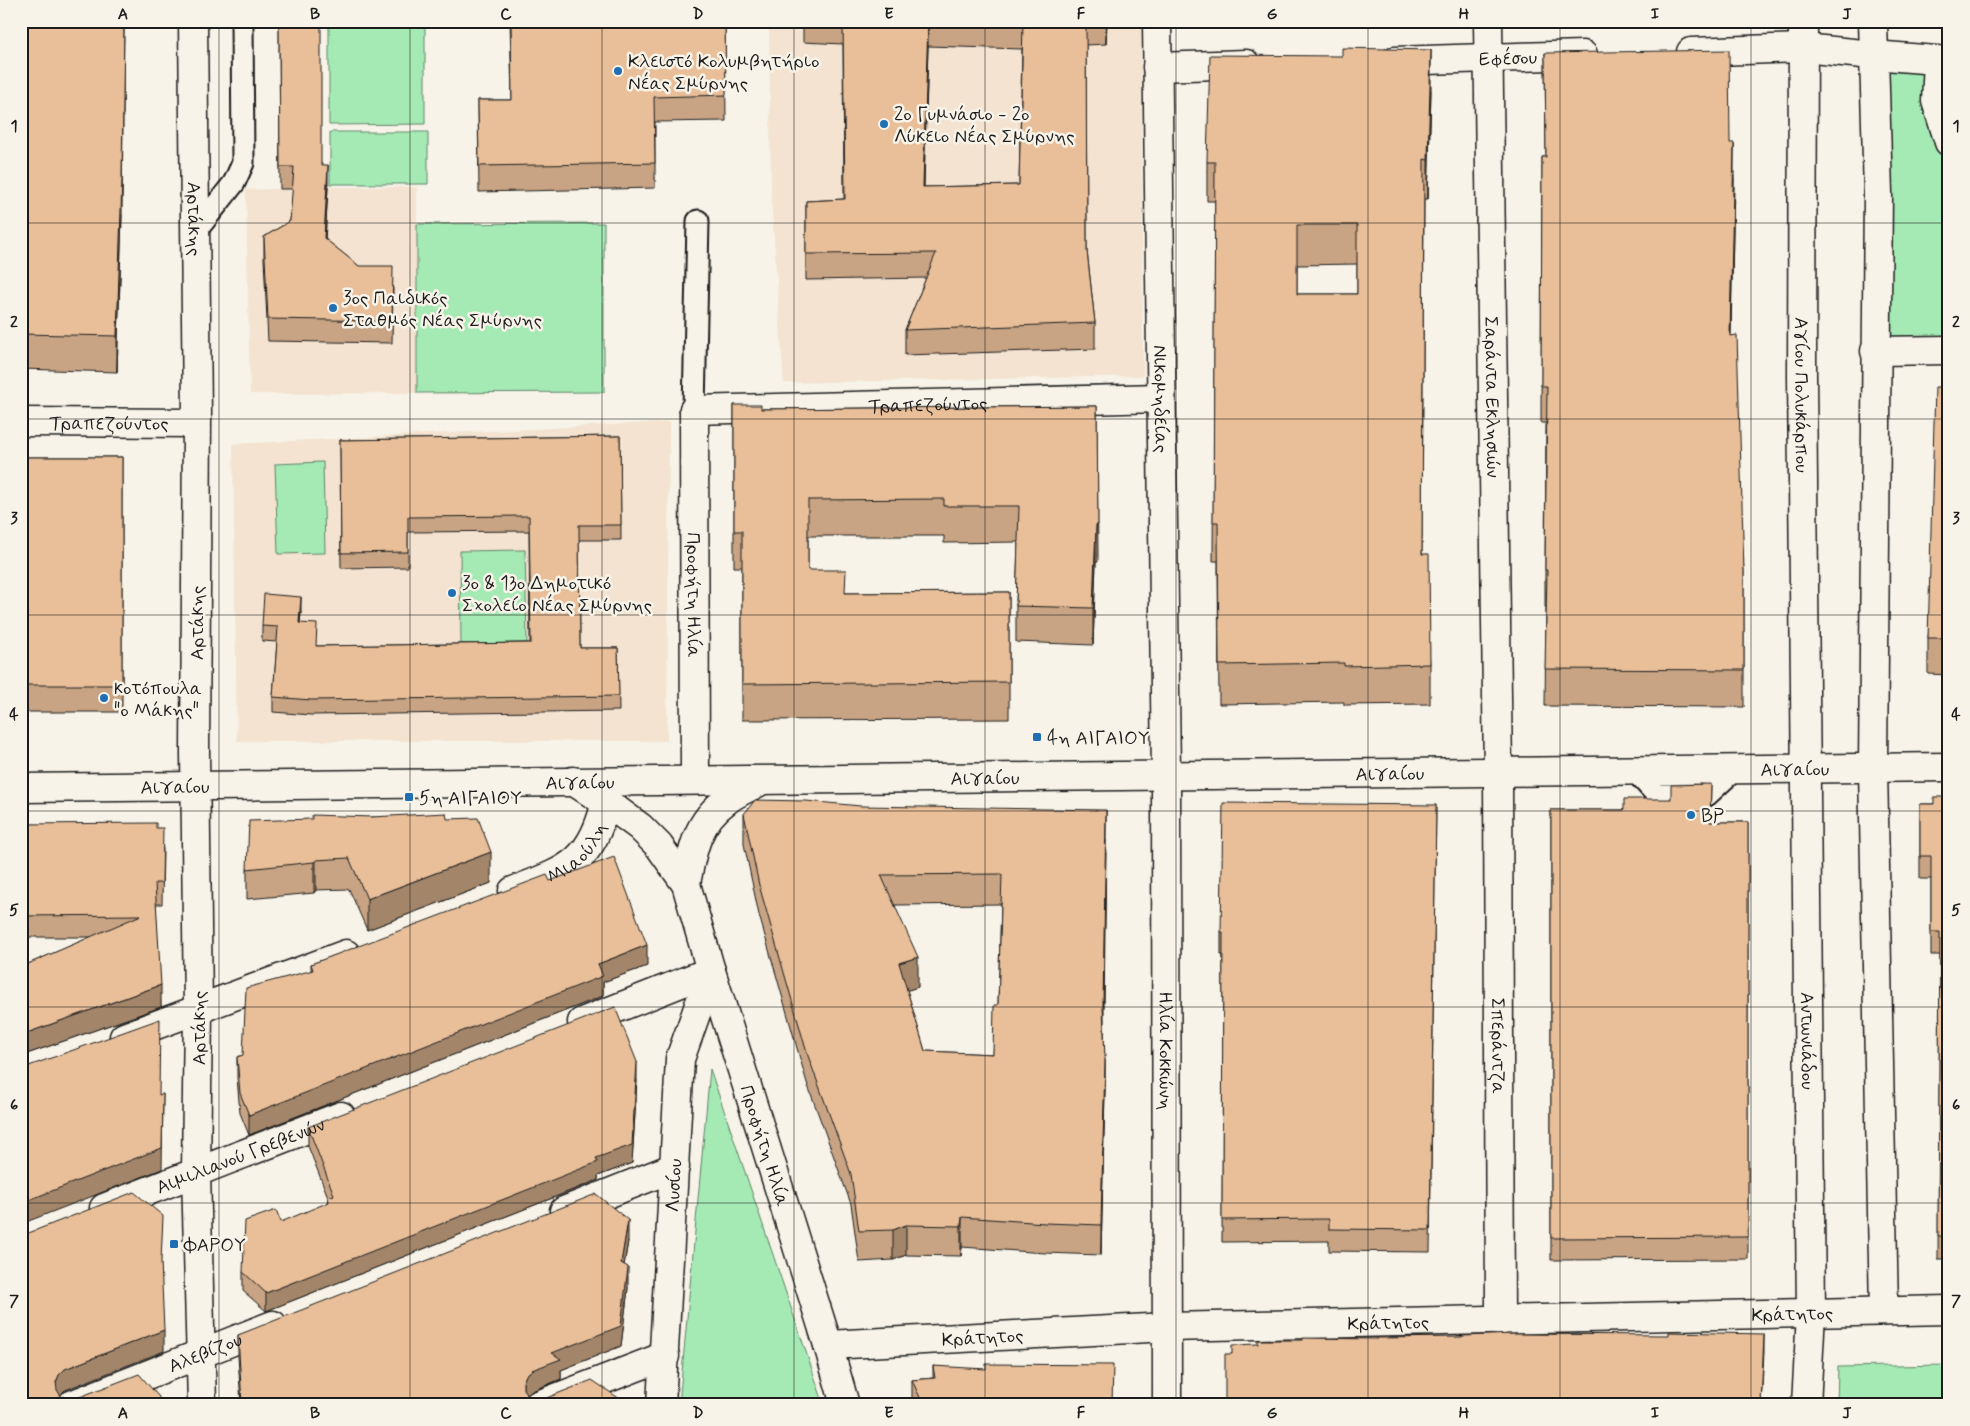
<svg xmlns="http://www.w3.org/2000/svg" width="1970" height="1426" viewBox="0 0 1970 1426" font-family="Mynerve,sans-serif">
<style>
.built{fill:#f3e3d0}
.green{fill:#a5eab5;stroke:#608368}
.lines{fill:none;stroke-linecap:round;stroke-linejoin:round}
.service-casing{stroke:#1c1c1c;stroke-width:25}
.pedestrian-casing{stroke:#1c1c1c;stroke-width:31}
.minor-casing{stroke:#1c1c1c;stroke-width:31}
.tertiary-casing{stroke:#1c1c1c;stroke-width:31}
.service{stroke:#f7f3e8;stroke-width:21}
.pedestrian{stroke:#f7f3e8;stroke-width:28}
.minor{stroke:#f7f3e8;stroke-width:28}
.tertiary{stroke:#f7f3e8;stroke-width:28}
.wall{fill:#c8a484;stroke:#1c1c1c;fill-rule:evenodd}
.shaded-wall{fill:#a3866b;stroke:#1c1c1c}
.building{fill:#e9bf99;stroke:#1c1c1c;fill-rule:evenodd}
.grid{fill:none;stroke:#1c1c1c;stroke-width:1;stroke-opacity:0.55}
.poi-dot{fill:#1f6fb2;stroke:#f7f3e8;stroke-width:2}
.labels{text-anchor:middle;stroke-width:5;stroke-linejoin:round;paint-order:stroke}
.street-label{font-size:19px;fill:#1c1c1c;stroke:#f7f3e8}
.poi-label{font-size:19px;fill:#1c1c1c;stroke:#f7f3e8;text-anchor:start}
.neatline{fill:none;stroke:#1c1c1c;stroke-width:2}
.grid-label{font-size:16px;text-anchor:middle;font-weight:bold;fill:#1c1c1c}
</style>
<rect width="100%" height="100%" fill="#f7f3e8"/>
<filter id="ink" filterUnits="userSpaceOnUse"><feTurbulence type="fractalNoise" baseFrequency=".02" numOctaves="2"/><feDisplacementMap in="SourceGraphic" scale="10" xChannelSelector="R" yChannelSelector="G"/><feConvolveMatrix kernelMatrix="1 2 1 2 8 2 1 2 1" color-interpolation-filters="sRGB"/></filter>
<g filter="url(#ink)">
<path class="built" d="M769,21H1141L1143,376L784,383L771,194Z
M321,187H417V393L250,394L246,190Z
M669,422L667,741H237L233,444Z"/>
<path class="green" d="M329,21H425V124L329,125Z
M1873,55L1938,61L1949,142V350L1875,351Z
M330,132H428V184H330Z
M604,223V392L417,393V224Z
M323,462L325,553L278,554L275,464Z
M525,550L527,643L461,644L460,551Z
M710,1069L824,1405H679Z
M1949,1365V1405H1837L1838,1367Z"/>
<g class="lines">
<defs>
<path id="service" d="M195,232L234,183L243,163L242,21
M694,410L698,221
M1635,771L1657,795H1707L1735,769"/>
<g id="pedestrian">
<path id="s1" d="M694,410L1161,398"/>
</g>
<g id="minor">
<path id="s2" d="M1157,21L1166,775L1167,1405"/>
<path id="s3" d="M1488,21L1498,772L1500,1321"/>
<path d="M1691,52L1803,48L1873,55L1949,61"/>
<path id="s4" d="M1394,61L1583,55"/>
<path d="M1938,61L1936,101L1949,142"/>
<path d="M1157,67L1246,64"/>
<path d="M1875,351L1949,350"/>
<path id="s5" d="M694,410L695,780"/>
<path id="s6" d="M21,422L196,423"/>
<path id="s7" d="M513,891C567,870 591,864 606,802"/>
<path d="M582,1022L711,971"/>
<path d="M124,1037L346,954"/>
<path id="s8" d="M104,1208L341,1116"/>
<path d="M564,1211L675,1167"/>
<path d="M828,1345L845,1405"/>
<path id="s9" d="M71,1405L273,1325"/>
<path d="M538,1405L665,1356"/>
<path id="s10" d="M661,1405L680,1059L711,971"/>
<path d="M1806,1405L1811,1313"/>
</g>
<g id="tertiary">
<path id="s11" d="M193,21L197,417L195,753L198,1010L196,1173L202,1405"/>
<path id="s12" d="M1803,21L1802,376L1811,1313"/>
<path d="M1873,21L1878,193L1873,768L1884,1311"/>
<path id="s13" d="M573,781L610,805L640,827L659,846L686,884L711,971L828,1345L1168,1327L1949,1310"/>
<path id="s14" d="M21,788L1949,767"/>
<path d="M686,884C692,851 697,821 727,800C737,792 750,787 761,781"/>
</g>
</defs>
<use href="#service" class="service-casing"/>
<use href="#pedestrian" class="pedestrian-casing"/>
<use href="#minor" class="minor-casing"/>
<use href="#tertiary" class="tertiary-casing"/>
<use href="#service" class="service"/>
<use href="#pedestrian" class="pedestrian"/>
<use href="#minor" class="minor"/>
<use href="#tertiary" class="tertiary"/>
</g>
<path class="wall" d="M21,21L122,215L117,372L21,369Z
M279,21L328,187L325,239L359,266L393,288L392,343L268,341L264,259V237L290,221L293,189H280Z
M510,21H725L726,121L655,122V188L479,192L478,100H512Z
M803,21H1107L1106,44L1086,45L1087,251L1095,323V349L905,355V330L926,278L806,280V201L844,199L843,44L803,42ZM928,46L1022,49L1019,185L924,187Z
M1545,53L1730,143L1734,180L1731,336L1744,572V707L1545,706L1546,607H1545V570L1546,423H1541L1542,157H1546Z
M1431,90L1428,199H1424L1422,554L1430,664V704L1344,705V702L1219,704L1218,561H1213L1215,201H1207V162ZM1357,264V294H1297V265Z
M1949,387V675L1928,674V638Z
M734,405L761,409L1097,406L1098,562H1096L1093,645L1016,642V606L1018,542L944,543V536H808V570L846,593L1009,592V719L742,720V567H734Z
M620,436L621,540H579L580,648H618L619,711L311,715L273,712V697L277,642L262,641V626L301,612L300,623L316,646L530,643L529,531L408,532V567L341,568L340,440Z
M21,457H122V712H21Z
M1711,784L1710,822H1748V1259L1551,1260V810H1624L1671,799Z
M1949,797V1259H1938L1940,955H1931V879H1920V804H1934Z
M1436,805L1430,1252L1329,1251V1241L1222,1242L1223,955H1221V932Z
M744,814L1106,840L1104,1015L1105,1090L1101,1255L1045,1253L962,1247L961,1256L906,1255L893,1260L859,1262L851,1204L807,1083L759,915L744,844ZM1001,904L998,1005L993,1054L925,1051L907,990L918,987L895,905Z
M372,817L447,819L491,883L367,930L349,889L316,890L314,893L247,899V869Z
M21,824L156,828L163,849L162,904H156L161,1007L21,1056V967L91,937H21Z
M550,881L647,966L603,982V996L249,1135L240,1113L237,1078V1057L243,1055L311,970V964Z
M637,1080L632,1163L598,1176V1180L266,1311L243,1291V1272L328,1203V1197L308,1146V1127Z
M628,1241L624,1265L628,1288L621,1346L561,1370V1379L532,1391L527,1395L528,1396L536,1400L623,1405H241L238,1356V1335Z
M933,1366L1112,1405H914L912,1402V1380L933,1378Z"/>
<path class="shaded-wall" d="M124,21L122,215L117,372V336Z
M928,21V46L923,212V187Z
M1106,21H1107L1106,44Z
M1431,50V90L1428,199V160Z
M1734,143V180L1730,373V336Z
M328,165V187L324,260V238Z
M1096,525V562L1093,645V608Z
M301,597V612L299,638V623Z
M1106,810V840L1103,1036V1006Z
M491,852V883L367,930V899Z
M316,860V890L314,893V862Z
M647,945V966L603,982V996L249,1135V1115L598,964Z
M918,957V987L899,993V963Z
M161,985V1007L21,1056V1035Z
M1105,1060V1090L1101,1255V1225Z
M637,1062V1080L632,1163L598,1176V1180L266,1311V1293L596,1158Z
M163,1094L162,1169L21,1224V1203Z
M962,1217V1247L961,1256V1226Z
M628,1220V1241L621,1284V1263Z
M906,1225V1255L893,1260V1230Z
M628,1267V1288L621,1346L561,1370V1379L532,1391L526,1396L523,1403V1382L526,1375L552,1353Z
M164,1330V1351L65,1390L59,1396L56,1403V1382L59,1375L65,1369Z
M1764,1334V1352L1761,1405Z"/>
<path class="building" d="M21,21H124L122,179L117,336L21,334Z
M279,21H321V165H328L324,238L359,266H393L392,321L268,319L264,237L290,221L294,167H280Z
M511,21H725L726,95L654,97L655,163L479,166L478,100H512Z
M843,21H928L923,187L1019,185L1023,23L957,21H1086L1087,251L1095,323L905,330L936,253L806,254V201L845,199Z
M1342,48L1431,50L1428,160L1424,159L1422,554H1429L1430,664L1344,666V663L1219,665L1218,522H1213L1215,162H1207L1210,55L1342,56ZM1297,225H1357V294H1297Z
M1729,50L1730,143H1734L1730,336L1737,335L1744,572V670L1545,669L1547,570H1545L1547,386H1541L1542,157H1546L1545,53Z
M1935,387H1949V638H1928Z
M734,405H761V409L1097,406L1098,525H1096L1093,608L1016,606L1019,506H944V499L808,500V570H846L845,593L1009,592V682L742,684V531H734Z
M620,436L621,525H579L580,648H618L619,696L311,700L273,697L278,627L262,626L264,594L301,597L299,623L317,624L316,646L531,643L529,516L408,517V552L341,553L340,440Z
M21,457H122V685H21Z
M1711,784L1710,822H1748V1237L1551,1238V810H1624V799H1671V785Z
M1934,797H1949V1236H1938L1940,932H1931V856H1920V804H1934Z
M755,800L806,801L861,806L1106,810L1103,1006L1105,1060L1101,1225L1045,1223L962,1217L961,1226L906,1225L893,1230L859,1231L851,1174L807,1053L759,885L744,814ZM1002,874L998,1005H994L993,1054L925,1051L899,963L918,957L881,875Z
M1223,803L1436,805L1430,1230L1329,1229V1219L1222,1220L1223,932H1221Z
M446,813L447,819L478,818L491,852L367,899L349,858L316,860L314,862L247,869L249,821L312,819V815L372,817Z
M156,823V828H163L162,883H155L161,985L21,1035V967L141,915L21,916V824Z
M614,857L647,945L598,964L603,976L249,1115L240,1093L237,1057L243,1055L246,988L313,970L311,964L547,875L550,881Z
M615,1007L637,1062L632,1145L596,1158L598,1162L266,1293L243,1272L245,1221L276,1210L281,1222L329,1202L328,1197L334,1195L308,1127Z
M160,1019L159,1095L163,1094L162,1148L21,1203V1067H26Z
M134,1192L163,1216L161,1261L164,1330L65,1369L59,1375L56,1382L57,1390L61,1396L69,1399L77,1398L139,1374L159,1397V1405H21V1235L26,1234Z
M596,1194L628,1220L621,1263L628,1267L621,1326L552,1353L561,1359L532,1370L526,1375L523,1382V1389L528,1396L536,1400L544,1399L592,1380L623,1401L622,1405H242L238,1335Z
M1669,1332L1764,1334L1761,1405H1225V1354H1232V1345L1258,1344V1340H1303V1338L1377,1339V1338L1462,1337V1336L1515,1334L1669,1335Z
M986,1364L1113,1365L1112,1405H915L922,1402L912,1380L935,1378L933,1366L986,1369Z"/>
</g>
<path class="grid" d="M219,21V1405M410,21V1405M602,21V1405M794,21V1405M985,21V1405M1176,21V1405M1368,21V1405M1560,21V1405M1751,21V1405M21,223H1949M21,419H1949M21,615H1949M21,811H1949M21,1007H1949M21,1203H1949"/>
<g class="poi-dot">
<circle cx="618" cy="71" r="5"/>
<circle cx="884" cy="124" r="5"/>
<circle cx="333" cy="308" r="5"/>
<circle cx="452" cy="593" r="5"/>
<circle cx="104" cy="698" r="5"/>
<rect x="1032" y="732" width="10" height="10" rx="2.5"/>
<rect x="404" y="792" width="10" height="10" rx="2.5"/>
<circle cx="1691" cy="815" r="5"/>
<rect x="169" y="1239" width="10" height="10" rx="2.5"/>
</g>
<g class="labels">
<g class="street-label">
<text dy="7" stroke="none"><textPath href="#s4" startOffset="114">Εφέσου</textPath></text>
<text dy="7" stroke="none"><textPath href="#s11" startOffset="198">Αρτάκης</textPath></text>
<text dy="7" stroke="none"><textPath href="#s12" startOffset="374">Αγίου Πολυκάρπου</textPath></text>
<text dy="7" stroke="none"><textPath href="#s3" startOffset="376">Σαράντα Εκλησιών</textPath></text>
<text dy="7" stroke="none"><textPath href="#s2" startOffset="378">Νικομηδείας</textPath></text>
<text dy="7" stroke="none"><textPath href="#s1" startOffset="234">Τραπεζούντος</textPath></text>
<text dy="7" stroke="none"><textPath href="#s6" startOffset="88">Τραπεζούντος</textPath></text>
<text dy="7" stroke="none"><textPath href="#s5" startOffset="185">Προφήτη Ηλία</textPath></text>
<text transform="translate(196 623) rotate(-90)" y="7">Αρτάκης</text>
<text dy="7" stroke="none"><textPath href="#s14" startOffset="1774">Αιγαίου</textPath></text>
<text dy="7" stroke="none"><textPath href="#s14" startOffset="1369">Αιγαίου</textPath></text>
<text dy="7" stroke="none"><textPath href="#s14" startOffset="964">Αιγαίου</textPath></text>
<text dy="7" stroke="none"><textPath href="#s14" startOffset="559">Αιγαίου</textPath></text>
<text dy="7" stroke="none"><textPath href="#s14" startOffset="154">Αιγαίου</textPath></text>
<text dy="7" stroke="none"><textPath href="#s7" startOffset="76">Μιαούλη</textPath></text>
<text transform="translate(198 1028) rotate(-90)" y="7">Αρτάκης</text>
<text dy="7" stroke="none"><textPath href="#s12" startOffset="1020">Αντωνιάδου</textPath></text>
<text dy="7" stroke="none"><textPath href="#s3" startOffset="1025">Σπεράντζα</textPath></text>
<text dy="7" stroke="none"><textPath href="#s2" startOffset="1030">Ηλία Κοκκώνη</textPath></text>
<text dy="7" stroke="none"><textPath href="#s13" startOffset="428">Προφήτη Ηλία</textPath></text>
<text dy="7" stroke="none"><textPath href="#s8" startOffset="146">Αιμιλιανού Γρεβενών</textPath></text>
<text dy="7" stroke="none"><textPath href="#s10" startOffset="220">Λυσίου</textPath></text>
<text dy="7" stroke="none"><textPath href="#s13" startOffset="1602">Κράτητος</textPath></text>
<text dy="7" stroke="none"><textPath href="#s13" startOffset="1198">Κράτητος</textPath></text>
<text dy="7" stroke="none"><textPath href="#s13" startOffset="792">Κράτητος</textPath></text>
<text dy="7" stroke="none"><textPath href="#s9" startOffset="144">Αλεβίζου</textPath></text>
</g>
<g class="poi-label">
<text x="628" y="67">Κλειστό Κολυμβητήριο<tspan x="628" dy="22">Νέας Σμύρνης</tspan></text>
<text x="894" y="120">2ο Γυμνάσιο - 2ο<tspan x="894" dy="22">Λύκειο Νέας Σμύρνης</tspan></text>
<text x="343" y="304">3ος Παιδικός<tspan x="343" dy="22">Σταθμός Νέας Σμύρνης</tspan></text>
<text x="462" y="589">3ο &amp; 13ο Δημοτικό<tspan x="462" dy="22">Σχολείο Νέας Σμύρνης</tspan></text>
<text x="114" y="694">κοτόπουλα<tspan x="114" dy="22">"ο Μάκης"</tspan></text>
<text x="1047" y="744">4η ΑΙΓΑΙΟΥ</text>
<text x="419" y="804">5η ΑΙΓΑΙΟΥ</text>
<text x="1701" y="822">BP</text>
<text x="184" y="1251">ΦΑΡΟΥ</text>
</g>
</g>
<rect width="1970" height="1426" fill="none" stroke="#f7f3e8" stroke-width="55"/>
<rect x="28" y="28" width="1914" height="1370" class="neatline"/>
<g class="grid-label">
<text x="123" y="19">A</text>
<text x="315" y="19">B</text>
<text x="506" y="19">C</text>
<text x="698" y="19">D</text>
<text x="889" y="19">E</text>
<text x="1081" y="19">F</text>
<text x="1272" y="19">G</text>
<text x="1464" y="19">H</text>
<text x="1655" y="19">I</text>
<text x="1847" y="19">J</text>
<text x="14" y="131">1</text>
<text x="1956" y="131">1</text>
<text x="14" y="327">2</text>
<text x="1956" y="327">2</text>
<text x="14" y="523">3</text>
<text x="1956" y="523">3</text>
<text x="14" y="719">4</text>
<text x="1956" y="719">4</text>
<text x="14" y="915">5</text>
<text x="1956" y="915">5</text>
<text x="14" y="1110">6</text>
<text x="1956" y="1110">6</text>
<text x="14" y="1306">7</text>
<text x="1956" y="1306">7</text>
<text x="123" y="1418">A</text>
<text x="315" y="1418">B</text>
<text x="506" y="1418">C</text>
<text x="698" y="1418">D</text>
<text x="889" y="1418">E</text>
<text x="1081" y="1418">F</text>
<text x="1272" y="1418">G</text>
<text x="1464" y="1418">H</text>
<text x="1655" y="1418">I</text>
<text x="1847" y="1418">J</text>
</g>
</svg>
